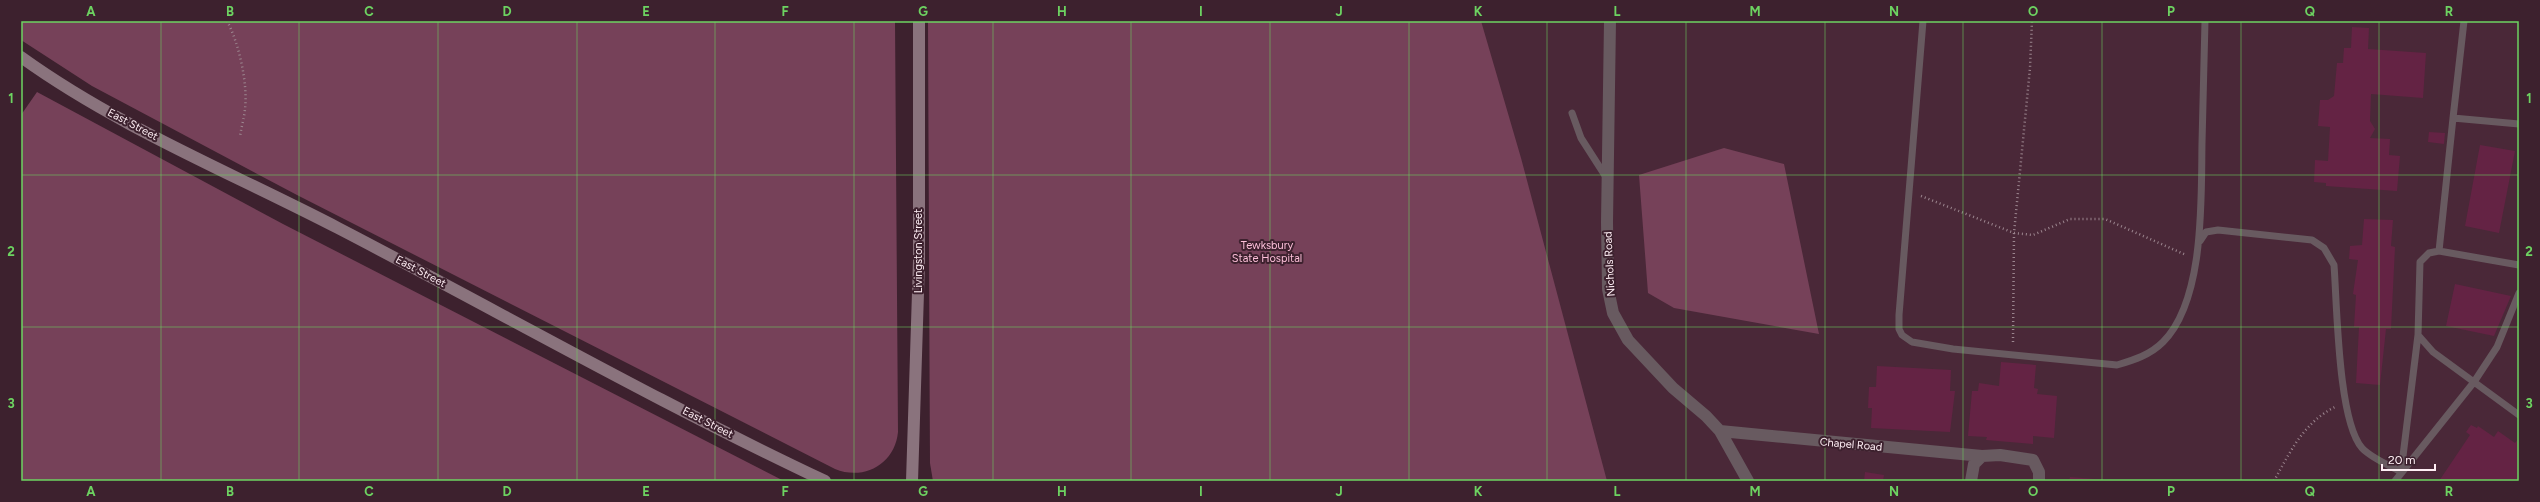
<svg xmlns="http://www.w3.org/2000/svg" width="2540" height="502" viewBox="0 0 2540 502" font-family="Figtree,sans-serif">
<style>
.built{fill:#4a2838}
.green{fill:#764159}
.building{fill:#642344}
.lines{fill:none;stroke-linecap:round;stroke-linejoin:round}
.path{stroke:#9c868f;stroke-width:2.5;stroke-dasharray:1 3;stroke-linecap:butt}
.lane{stroke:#685a60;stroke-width:7}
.street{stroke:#685a60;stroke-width:12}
.secondary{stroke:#8a737d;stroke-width:12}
.grid{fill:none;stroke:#6dd361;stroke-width:1;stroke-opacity:0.55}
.labels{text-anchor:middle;stroke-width:4;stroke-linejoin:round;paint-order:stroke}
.street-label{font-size:11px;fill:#ffeff5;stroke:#3d212e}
.park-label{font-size:11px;fill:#fdbfd9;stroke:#3d212e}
.neatline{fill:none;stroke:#6dd361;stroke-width:1.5}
.grid-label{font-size:13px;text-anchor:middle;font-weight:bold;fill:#6dd361}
</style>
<rect width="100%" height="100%" fill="#3d212e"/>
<path class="built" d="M928,21H2519V481H933L930,463Z"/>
<path class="green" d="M21,21H895L898,432C895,464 864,481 835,469L297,195L92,86L21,40Z
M928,21H1481L1521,158L1607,481H933L930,463Z
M37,92L283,224L784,481H21V115Z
M1724,148L1784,164L1819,334L1674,308L1648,293L1639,175Z"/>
<path class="building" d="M2352,27L2369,28L2368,49L2426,53L2423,98L2371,94L2370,121L2375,129L2370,138L2390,139L2389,155L2400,156L2397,191L2326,186V183L2314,182L2315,160L2328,161L2330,127L2318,126L2320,100H2328L2334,96L2337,63H2343L2344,48H2351Z
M2429,132L2445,133L2444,144L2428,142Z
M2480,145L2515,151L2499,233L2465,226Z
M2364,219L2393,220L2391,246L2395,247L2391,329H2386L2380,385L2356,383L2359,327H2354L2356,295L2353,294L2358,260L2349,259L2350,246L2362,245Z
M2455,284L2511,296L2494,336L2446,326Z
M2001,362L2036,365L2034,388L2038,389L2037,394L2057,396L2054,438L2033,436V444L1986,440L1987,437L1968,436L1972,391H1978L1979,383L1999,386Z
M1877,366L1951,370L1950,391H1955L1950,432L1871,428L1872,408H1868L1869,387H1876Z
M2471,425L2477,428L2478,426L2494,437L2498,431L2515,443L2519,438V481H2439L2470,435L2466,432Z
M1865,472L1884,475L1883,481H1864Z
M2070,477L2107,480V481H2069Z"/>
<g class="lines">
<path class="path" d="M227,21C239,43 248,84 245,109C244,119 241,128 240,137
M1921,196L2014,233L2033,235L2070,219H2105L2186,255
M2013,342L2014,233L2030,68L2032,21
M2274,481C2290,452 2304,422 2335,407"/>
<path class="lane" d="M1923,21L1899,315V329L1902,335L1912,342L1953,349L2117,365C2134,360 2150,355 2163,342C2205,300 2201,198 2202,143C2203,102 2204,62 2205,21
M2464,21L2453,118L2519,124
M1572,113L1581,138L1606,177
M2453,118L2439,251L2519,265
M2200,241L2206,232L2218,230L2312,240L2324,248L2334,265C2337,304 2338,421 2362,448C2371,458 2389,465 2401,472L2418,335
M2439,251L2429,253L2420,262L2418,335L2433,352L2519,415
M2395,481L2474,382L2497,347L2519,293"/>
<path class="street" d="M1610,21L1607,222L1608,289L1613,313L1628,340L1673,388L1706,416L1720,431L1748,481
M1720,431L1982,456
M1971,481L1974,464L1982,456L2000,455L2033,460L2039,472V481"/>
<path class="secondary" d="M21,57C118,127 232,173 338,228C500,312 659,403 825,481
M912,481L919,261V21"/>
</g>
<path class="grid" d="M161,21V481M299,21V481M438,21V481M577,21V481M715,21V481M854,21V481M993,21V481M1131,21V481M1270,21V481M1409,21V481M1547,21V481M1686,21V481M1825,21V481M1963,21V481M2102,21V481M2241,21V481M2379,21V481M21,175H2519M21,327H2519"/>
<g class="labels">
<g class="street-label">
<text transform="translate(133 124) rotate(28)" y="4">East Street</text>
<text transform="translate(918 251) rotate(-90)" y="4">Livingston Street</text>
<text transform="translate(1609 264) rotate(-93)" y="4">Nichols Road</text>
<text transform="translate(421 271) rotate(28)" y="4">East Street</text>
<text transform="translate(708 422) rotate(27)" y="4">East Street</text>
<text transform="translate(1851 444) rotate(5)" y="4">Chapel Road</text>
</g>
<g class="park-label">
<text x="1267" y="249">Tewksbury<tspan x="1267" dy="13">State Hospital</tspan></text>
</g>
</g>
<rect width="2540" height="502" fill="none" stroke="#3d212e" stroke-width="44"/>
<path d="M2382 464v6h53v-6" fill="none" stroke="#ffeff5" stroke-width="2"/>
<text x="2388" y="464" font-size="12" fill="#ffeff5" stroke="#3d212e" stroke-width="3" paint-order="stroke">20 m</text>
<rect x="22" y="22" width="2496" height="458" class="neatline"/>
<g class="grid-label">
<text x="91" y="16">A</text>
<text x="230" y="16">B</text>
<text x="369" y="16">C</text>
<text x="507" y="16">D</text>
<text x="646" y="16">E</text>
<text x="785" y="16">F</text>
<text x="923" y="16">G</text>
<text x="1062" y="16">H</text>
<text x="1201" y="16">I</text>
<text x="1339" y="16">J</text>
<text x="1478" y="16">K</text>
<text x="1617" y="16">L</text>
<text x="1755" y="16">M</text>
<text x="1894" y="16">N</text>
<text x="2033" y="16">O</text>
<text x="2171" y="16">P</text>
<text x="2310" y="16">Q</text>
<text x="2449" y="16">R</text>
<text x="11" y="103">1</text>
<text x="2529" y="103">1</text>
<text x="11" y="256">2</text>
<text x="2529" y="256">2</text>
<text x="11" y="408">3</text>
<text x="2529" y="408">3</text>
<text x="91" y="496">A</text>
<text x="230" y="496">B</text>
<text x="369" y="496">C</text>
<text x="507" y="496">D</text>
<text x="646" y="496">E</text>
<text x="785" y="496">F</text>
<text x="923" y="496">G</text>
<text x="1062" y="496">H</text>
<text x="1201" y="496">I</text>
<text x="1339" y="496">J</text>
<text x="1478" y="496">K</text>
<text x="1617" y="496">L</text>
<text x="1755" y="496">M</text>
<text x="1894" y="496">N</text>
<text x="2033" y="496">O</text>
<text x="2171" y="496">P</text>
<text x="2310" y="496">Q</text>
<text x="2449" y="496">R</text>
</g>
</svg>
